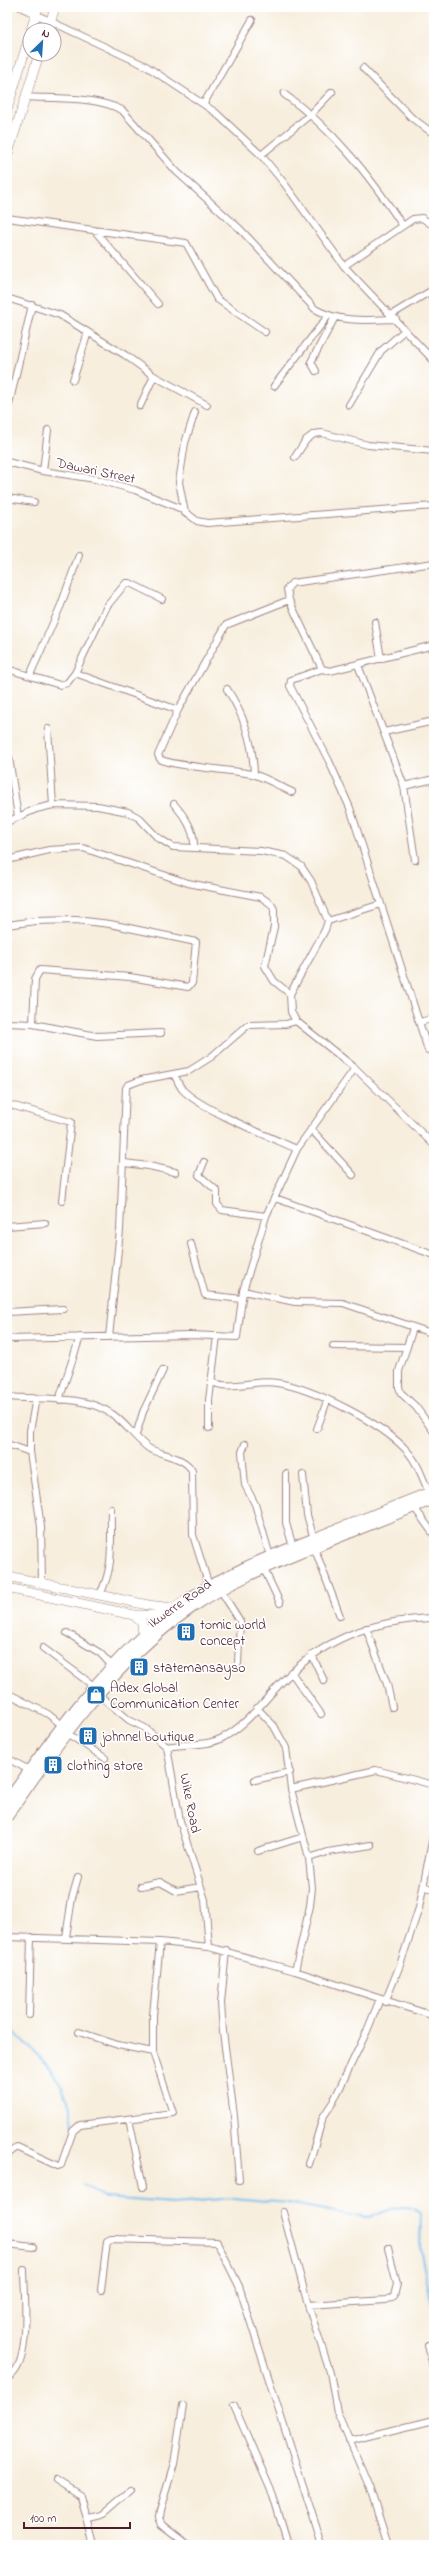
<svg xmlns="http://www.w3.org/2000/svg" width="441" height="2552" viewBox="0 0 441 2552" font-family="'Indie Flower',sans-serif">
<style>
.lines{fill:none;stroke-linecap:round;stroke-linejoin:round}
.stream{stroke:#79bef0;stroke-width:2}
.street-casing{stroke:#a08684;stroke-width:8}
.secondary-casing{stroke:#a08684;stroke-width:10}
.primary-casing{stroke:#a08684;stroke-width:12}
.street{stroke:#fff;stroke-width:6}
.secondary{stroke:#fff;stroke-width:9}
.primary{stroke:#fff;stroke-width:10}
.labels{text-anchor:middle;stroke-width:3.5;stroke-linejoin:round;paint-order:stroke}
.street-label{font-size:14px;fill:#4a1f2b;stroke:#fff}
.poi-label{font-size:14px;fill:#4a1f2b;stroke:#fff;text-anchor:start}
</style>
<rect width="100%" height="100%" fill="#fff"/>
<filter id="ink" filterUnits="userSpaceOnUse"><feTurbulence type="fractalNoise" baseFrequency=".025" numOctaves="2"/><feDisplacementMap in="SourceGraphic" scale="8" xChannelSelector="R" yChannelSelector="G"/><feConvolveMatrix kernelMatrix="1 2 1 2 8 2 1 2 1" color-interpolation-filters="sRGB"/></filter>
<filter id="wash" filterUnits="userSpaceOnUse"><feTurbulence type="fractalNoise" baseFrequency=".012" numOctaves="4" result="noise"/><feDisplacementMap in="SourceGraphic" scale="16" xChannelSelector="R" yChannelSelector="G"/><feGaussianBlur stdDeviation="0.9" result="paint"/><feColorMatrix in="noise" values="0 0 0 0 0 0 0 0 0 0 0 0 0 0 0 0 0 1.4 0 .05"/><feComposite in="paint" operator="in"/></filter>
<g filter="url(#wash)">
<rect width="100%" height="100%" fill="#f7eedd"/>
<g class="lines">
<path class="stream" d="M7,2026C40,2058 68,2076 73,2125
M83,2185L105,2198L172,2203L234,2198L288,2203L366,2218C383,2215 408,2195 421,2214L420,2249L434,2313"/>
</g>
</g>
<g filter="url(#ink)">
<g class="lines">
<defs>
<path id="street" d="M20,7L146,66L215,112L261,155L284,183L344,266L413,219L422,218L434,226
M363,68L412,118L434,134
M284,94C334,130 369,175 403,226
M25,97C56,99 94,96 122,110L177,172L240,229L315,309C340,323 368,320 396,319
M204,103L252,20
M261,155L311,114L332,92
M7,218L186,243L217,299L265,332
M94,230L158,304
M344,266L434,361
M7,298L60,315L125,355L154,376L207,405
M391,315L434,289
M316,371L311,362L335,317
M73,380L88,332
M274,386L328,316
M349,405L381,351L405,330
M140,406L154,376
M7,413L32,305
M295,457L306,440L314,434L322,433L368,445L434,451
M7,462L43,471L95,479L135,490L182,509L197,521L207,523L434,506
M43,471L48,430
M7,498L34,502
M185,513L179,482L185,443L195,412
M434,563L292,583L287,589L289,600L322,669L330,671L434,645
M289,600L226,625L178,710L158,755L160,759C169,766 234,770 252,774C265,777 279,786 292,792
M375,622L381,659
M358,665L404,786L415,860
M7,669L60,685L67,683L75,673L107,606L126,583H130L162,599
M322,669L291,680L290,686L329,761L350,808L428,1050
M75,673L178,710
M30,675L61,605L79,555
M227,689C244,715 253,742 254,774
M48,729L53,805
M384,732L434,721
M9,757L18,817
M404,786L434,779
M174,804C185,817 195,830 194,848
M7,822L36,809L53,805L98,806L128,812L139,818L157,837L173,847L261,851L286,856L301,866L311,881L325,914L328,921L325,930L290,994L291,1012L296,1021L355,1068L434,1145
M7,860L49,850L83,848L188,883L261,897L271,904L274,909V927L265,966L274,981L290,994
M328,921L381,904
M7,925L36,921L76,920L110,924L196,942L192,983L188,987L130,977L40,970L35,979L33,1024
M420,1022L434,1018
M7,1023L33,1024L97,1036L161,1033
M175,1076C177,1080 179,1085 182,1089C198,1108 272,1138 297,1149
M7,1104L71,1122L62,1201
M311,1129L353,1175
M204,1162L199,1175L217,1191V1204L222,1210L266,1216
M124,1163L149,1166L175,1172
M275,1198L434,1255
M7,1226L45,1223
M191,1244L205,1295L242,1299
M243,1291L295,1302L343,1303L434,1334
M7,1312L63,1309
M413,1328L399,1371V1387L401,1393L416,1407L434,1432
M109,1337L120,1230L126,1088L128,1085L141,1080L189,1071L211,1057L248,1025L286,1024L296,1021
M7,1339L190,1335L237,1337L243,1291L266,1216L297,1149L355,1068
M333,1346L407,1347
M211,1382C233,1391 255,1379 277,1383C313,1388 384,1424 408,1452C418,1463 423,1479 429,1493
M7,1397C40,1400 83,1394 112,1414C125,1422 139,1443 150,1449C162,1455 186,1457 192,1471L193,1535L209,1586
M36,1398L30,1431V1452L41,1527L42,1583
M59,1400L80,1337
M209,1428V1400L217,1336
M317,1429L327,1401
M136,1435L143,1412L163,1370
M7,1444L30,1452
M245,1444L242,1452L245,1485L255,1504L270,1556
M286,1474V1523L293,1547
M303,1475L307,1515L314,1539
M414,1507L434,1535
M314,1547L340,1616
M263,1567L280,1603
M221,1591L240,1621L238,1663
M100,1594C115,1566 110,1540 111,1509
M366,1628L387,1684L392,1707
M67,1633L100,1653L113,1667
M43,1648L95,1687
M312,1655L324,1681
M291,1672L321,1714
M7,1693L48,1714L63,1726
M99,1695L129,1720L145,1728L167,1747L180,1821L205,1900L209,1947
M257,1708L274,1726L286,1748L291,1789L309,1858L312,1888L310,1906L295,1971
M68,1734L105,1758
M167,1747C185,1743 208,1747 224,1737C246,1725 262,1703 279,1685C322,1639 371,1620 434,1618
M7,1758L29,1770
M255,1780L290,1772
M291,1789L376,1770L434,1785
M258,1851L303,1837
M309,1858L328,1852L371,1845
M141,1886L160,1882L176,1891L201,1887
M424,1886L434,1890
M7,1937L160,1942L209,1947L295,1971L434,2016
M66,1937L72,1898L78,1877
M226,1950L221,2003L223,2032L234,2116L239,2180
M385,2002L400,1965L419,1908L434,1831
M29,2015L31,1937
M79,2032L118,2045L153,2052
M129,2119L143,2187
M7,2155L17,2147L58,2166L61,2165L73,2131L80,2125L173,2113L153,2052V2015L160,1942
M309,2164L323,2117L333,2102L367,2031L380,1999
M283,2212L308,2305L330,2372L337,2412L369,2486L388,2545
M7,2244L33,2247
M101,2290L107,2241L111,2239L217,2242L239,2286L322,2545
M308,2305L386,2300L394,2296L397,2284L388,2248
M428,2345L434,2371
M7,2378C33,2367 24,2293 24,2270
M183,2406L174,2464L160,2510L159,2518L162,2524L189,2545
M234,2406L273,2495L288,2545
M349,2441L434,2420
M56,2480L81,2496L94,2545
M89,2519L101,2516L130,2491"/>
<path id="secondary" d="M31,30L38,7
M48,30L55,7
M7,110L30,34
M7,157L39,54
M7,1576L148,1605L180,1609
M7,1588L134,1615H157L169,1619
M134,1615L142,1623L143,1636"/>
<path id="primary" d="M7,1802C52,1737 114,1652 178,1606C226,1571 283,1551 338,1529C370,1517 402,1503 434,1491
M7,1817C58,1742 114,1662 190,1609C230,1581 276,1563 322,1544C359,1529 396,1514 434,1499"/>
</defs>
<use href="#street" class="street-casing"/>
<use href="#secondary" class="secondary-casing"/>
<use href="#primary" class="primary-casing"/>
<use href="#street" class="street"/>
<use href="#secondary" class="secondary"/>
<use href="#primary" class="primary"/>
</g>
</g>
<defs>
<symbol id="building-square" viewBox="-11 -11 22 22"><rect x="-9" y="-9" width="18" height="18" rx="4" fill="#1f6fb2" stroke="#fff"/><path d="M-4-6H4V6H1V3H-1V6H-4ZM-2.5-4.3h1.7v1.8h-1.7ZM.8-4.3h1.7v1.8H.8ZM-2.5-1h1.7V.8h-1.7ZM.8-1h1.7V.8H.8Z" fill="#fff"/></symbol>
<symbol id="shop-square" viewBox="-11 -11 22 22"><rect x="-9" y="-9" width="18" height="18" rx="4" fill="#1f6fb2" stroke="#fff"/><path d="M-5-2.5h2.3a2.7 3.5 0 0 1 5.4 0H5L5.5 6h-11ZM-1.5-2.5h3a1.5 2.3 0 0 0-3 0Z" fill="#fff"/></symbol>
</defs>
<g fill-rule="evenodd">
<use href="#building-square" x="175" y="1621" width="22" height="22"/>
<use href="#building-square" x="128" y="1656" width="22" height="22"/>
<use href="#shop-square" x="85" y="1684" width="22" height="22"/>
<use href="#building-square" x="77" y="1725" width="22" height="22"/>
<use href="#building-square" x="42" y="1754" width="22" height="22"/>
</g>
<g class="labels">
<g class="street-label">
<text transform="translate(96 470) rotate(12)" y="5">Dawari Street</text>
<text transform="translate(179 1603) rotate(-35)" y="5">Ikwerre Road</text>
<text transform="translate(191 1803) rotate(79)" y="5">Wike Road</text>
</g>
<g class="poi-label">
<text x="200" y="1629">tomic world<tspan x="200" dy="16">concept</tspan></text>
<text x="153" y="1672">statemansayso</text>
<text x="110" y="1692">Adex Global<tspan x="110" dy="16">Communication Center</tspan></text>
<text x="102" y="1741">johnnel boutique</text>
<text x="67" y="1770">clothing store</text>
</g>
</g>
<rect width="441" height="2552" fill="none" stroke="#fff" stroke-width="24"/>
<g transform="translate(42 42) rotate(25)"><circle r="19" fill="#ffffff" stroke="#b7a5aa"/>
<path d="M0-3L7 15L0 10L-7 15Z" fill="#1f6fb2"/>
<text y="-6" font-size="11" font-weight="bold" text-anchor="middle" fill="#4a1f2b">N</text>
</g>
<path d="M24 2522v6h106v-6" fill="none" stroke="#4a1f2b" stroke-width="2"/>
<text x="30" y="2522" font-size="12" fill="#4a1f2b" stroke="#ffffff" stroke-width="3" paint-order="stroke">100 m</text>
</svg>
